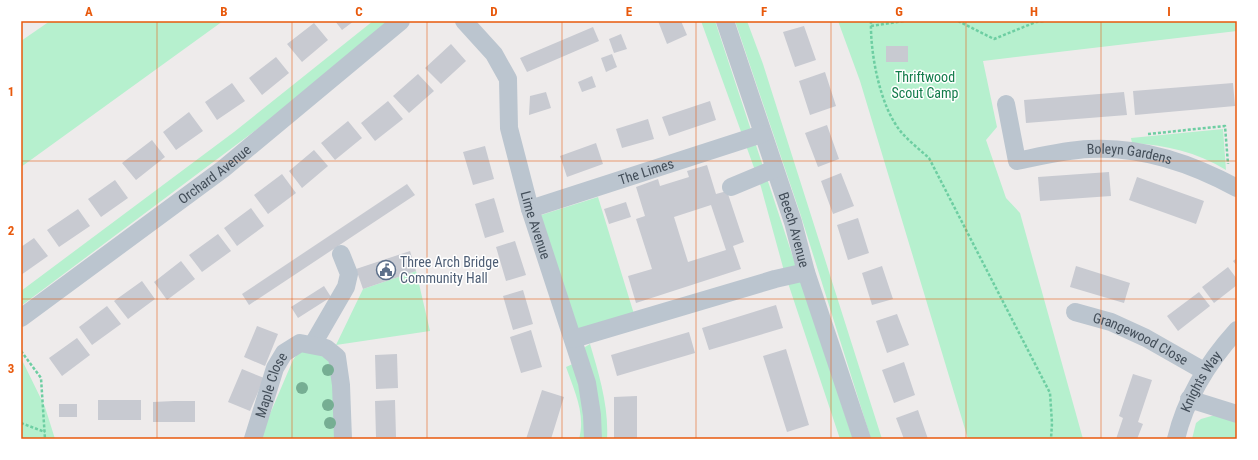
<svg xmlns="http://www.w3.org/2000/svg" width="1258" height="460" viewBox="0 0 1258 460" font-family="'Roboto Condensed',sans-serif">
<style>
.green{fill:#b6f0ce}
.building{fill:#c8cad1;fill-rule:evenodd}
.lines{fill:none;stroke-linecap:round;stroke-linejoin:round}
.path{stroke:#6dcea2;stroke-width:2.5;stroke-dasharray:3 2;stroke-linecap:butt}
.minor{stroke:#bbc5cf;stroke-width:18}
.tree{fill:#76ae93}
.grid{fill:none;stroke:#e8590c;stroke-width:1;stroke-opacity:0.55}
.labels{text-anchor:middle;stroke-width:3;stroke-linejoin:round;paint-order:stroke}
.park-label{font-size:14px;fill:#137c4b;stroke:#fff}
.street-label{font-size:14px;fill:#434e59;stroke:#fff}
.service-label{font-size:14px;fill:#4e5e75;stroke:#fff;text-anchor:start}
.neatline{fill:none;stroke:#e8590c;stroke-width:1.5}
.grid-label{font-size:13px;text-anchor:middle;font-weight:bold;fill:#e8590c}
</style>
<rect width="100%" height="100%" fill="#eeebeb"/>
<path class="green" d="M50,21H223L21,167V41Z
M373,21H388L292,103L21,306V291L234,132Z
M701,21H715L853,439H840L784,271L761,187Z
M735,21H747L763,64L882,439H871L800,213Z
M838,21H1237V31L983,61L997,127L986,140L1006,198L1020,213L1083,439H968L860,81Z
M1223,129L1226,170C1197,152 1165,145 1132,143L1131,138Z
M598,197L634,314L578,330L538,216Z
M416,271L430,331L336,345L363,289Z
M590,344C599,374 609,407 607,439H601L584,352L585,347Z
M305,350L332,358L340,439H262L264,428L293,360L298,353Z
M21,358L45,407L55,439H21Z
M575,363L585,400V439H579C586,414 574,390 566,367Z
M1215,415L1237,419V439H1192L1196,423L1201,419Z"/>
<path class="building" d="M335,21H354L342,30Z
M658,21H681L687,35L667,44Z
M314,23L328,40L302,62L287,44Z
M804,26L816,60L795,67L783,32Z
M593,27L599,41L527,72L520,58Z
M621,34L627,49L614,53L609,39Z
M451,44L466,61L441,84L425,68Z
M886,46H908V62H886Z
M612,54L617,67L606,72L601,58Z
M276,57L289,73L262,95L249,78Z
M825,72L836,106L810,115L799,81Z
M418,74L434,91L409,113L393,96Z
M592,76L596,87L582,92L578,82Z
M232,83L245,101L217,120L205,102Z
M1233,83L1235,106L1135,115L1133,91Z
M546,92L551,108L529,115L530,96Z
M1124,92L1127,115L1026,123L1024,100Z
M388,101L403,119L375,141L361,123Z
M710,101L716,120L669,136L662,117Z
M189,112L203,131L176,150L163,132Z
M648,119L654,139L622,148L616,129Z
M348,121L362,138L335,160L321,143Z
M827,125L839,159L818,167L805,133Z
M152,140L165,157L136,180L122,163Z
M596,143L603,164L567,177L560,156Z
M485,146L494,179L473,185L463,152Z
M314,150L328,166L302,188L289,171Z
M707,165L716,194L727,191L744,242L733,246L741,269L636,303L628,276L652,269L636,219L645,216L636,187L658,179L660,186L689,177L687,171ZM711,205L726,250L688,262L674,217Z
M1109,172L1111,196L1040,201L1038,177Z
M841,173L854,206L833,214L821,181Z
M282,174L296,193L268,214L254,195Z
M1137,177L1204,201L1196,224L1129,200Z
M115,180L128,198L101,217L88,199Z
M407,184L415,195L249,305L242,294Z
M494,198L504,232L485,238L475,204Z
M626,202L631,217L609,224L604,209Z
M251,208L264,226L237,246L224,228Z
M78,209L90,226L59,247L47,230Z
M858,218L869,253L848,260L837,225Z
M218,234L231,251L202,272L189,255Z
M34,238L48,256L21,275V247Z
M515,241L526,275L506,281L496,247Z
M410,251L416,271L363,289L356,269Z
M1237,258V266L1233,261Z
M181,261L195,279L167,300L154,282Z
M882,266L893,299L872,305L862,273Z
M1076,266L1130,283L1124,303L1070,287Z
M1228,267L1237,279V285L1214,303L1202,287Z
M142,281L155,299L128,319L114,301Z
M324,286L331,297L298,318L291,307Z
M523,290L533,324L513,330L503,296Z
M1199,292L1210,306L1178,331L1167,316Z
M776,305L783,328L709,350L702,328Z
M107,306L121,324L92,345L79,327Z
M897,314L909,345L887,353L876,321Z
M257,326L278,334L265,366L244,357Z
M531,330L542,367L521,373L510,337Z
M689,332L695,353L617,376L611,355Z
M77,338L90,355L62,376L49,358Z
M786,349L809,425L787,432L763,356Z
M397,354L398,388L376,389L375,355Z
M904,362L915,395L894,403L882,370Z
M242,369L264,378L250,411L228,402Z
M1133,374L1152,380L1138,422L1143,424L1137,439H1116L1123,418L1119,416Z
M542,390L564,397L551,439H526Z
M637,396V439H614V397Z
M98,400H141V420H98Z
M395,400L396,437H376L375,401Z
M174,401H195V422H153V402Z
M59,404H77V417H59Z
M918,410L928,439H904L896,418Z"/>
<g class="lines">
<path class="path" d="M871,21C870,53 880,108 902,133C910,142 920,150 929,158L1050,393L1052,423L1051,439
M958,21L994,39L1036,22L1045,21
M871,26L904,21
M1148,134L1225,126L1228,164
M21,351L41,378L45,439
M21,423L45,432"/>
<g class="minor">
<path id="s1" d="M464,21L494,54L508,79L509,128L530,209L587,383L592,415L593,439"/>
<path id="s2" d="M725,21L793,222L806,272L862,439"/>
<path id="s3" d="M1006,104L1017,161C1041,156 1065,150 1089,149C1142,146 1191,163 1237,188"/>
<path d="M731,187L774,169"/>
<path id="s4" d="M530,209L762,134"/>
<path id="s5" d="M1075,312L1111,322L1146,338L1204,371"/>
<path id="s6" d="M21,318L223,169L401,21"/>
<path d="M573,339L775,279L806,272"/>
<path d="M313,344L346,287L349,274L341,254"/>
<path d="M1189,399L1237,414"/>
<path id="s7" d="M253,439L275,368L284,353L300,343L326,348L337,357L341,385L343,439"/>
<path id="s8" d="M1176,439C1186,397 1208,362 1237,330"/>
</g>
</g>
<g class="tree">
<circle cx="328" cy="370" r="6"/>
<circle cx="302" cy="388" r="6"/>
<circle cx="328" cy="405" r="6"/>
<circle cx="330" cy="423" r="6"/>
</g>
<path class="grid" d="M157,21V439M292,21V439M427,21V439M562,21V439M696,21V439M831,21V439M966,21V439M1101,21V439M21,161H1237M21,299H1237"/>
<defs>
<symbol id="civic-ring" viewBox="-11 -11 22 22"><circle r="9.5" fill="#fff" stroke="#5c6f8a" stroke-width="1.5"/><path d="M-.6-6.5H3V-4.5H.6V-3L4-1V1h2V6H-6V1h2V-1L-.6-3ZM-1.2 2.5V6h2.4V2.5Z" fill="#5c6f8a"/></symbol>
</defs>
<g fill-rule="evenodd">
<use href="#civic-ring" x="375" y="259" width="22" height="22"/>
</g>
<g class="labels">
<g class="park-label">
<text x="925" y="82">Thriftwood<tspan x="925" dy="16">Scout Camp</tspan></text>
</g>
<g class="street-label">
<text dy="5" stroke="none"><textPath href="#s3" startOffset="172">Boleyn Gardens</textPath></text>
<text dy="5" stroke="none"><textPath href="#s4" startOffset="122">The Limes</textPath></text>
<text dy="5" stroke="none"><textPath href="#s6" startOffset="241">Orchard Avenue</textPath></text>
<text dy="5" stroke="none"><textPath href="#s1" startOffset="223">Lime Avenue</textPath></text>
<text dy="5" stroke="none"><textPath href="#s2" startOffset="220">Beech Avenue</textPath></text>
<text dy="5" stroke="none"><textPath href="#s5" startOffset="71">Grangewood Close</textPath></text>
<text dy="5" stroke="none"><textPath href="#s8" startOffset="63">Knights Way</textPath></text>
<text dy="5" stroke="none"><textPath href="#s7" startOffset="57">Maple Close</textPath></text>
</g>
<g class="service-label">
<text x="400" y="267">Three Arch Bridge<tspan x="400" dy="16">Community Hall</tspan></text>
</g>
</g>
<rect width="1258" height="460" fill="none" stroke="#ffffff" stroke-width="44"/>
<rect x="22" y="22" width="1214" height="416" class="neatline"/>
<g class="grid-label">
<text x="89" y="16">A</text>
<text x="224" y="16">B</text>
<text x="359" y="16">C</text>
<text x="494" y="16">D</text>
<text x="629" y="16">E</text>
<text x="764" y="16">F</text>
<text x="899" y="16">G</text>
<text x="1034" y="16">H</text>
<text x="1169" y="16">I</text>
<text x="11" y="96">1</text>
<text x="11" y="235">2</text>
<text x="11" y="373">3</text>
</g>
</svg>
